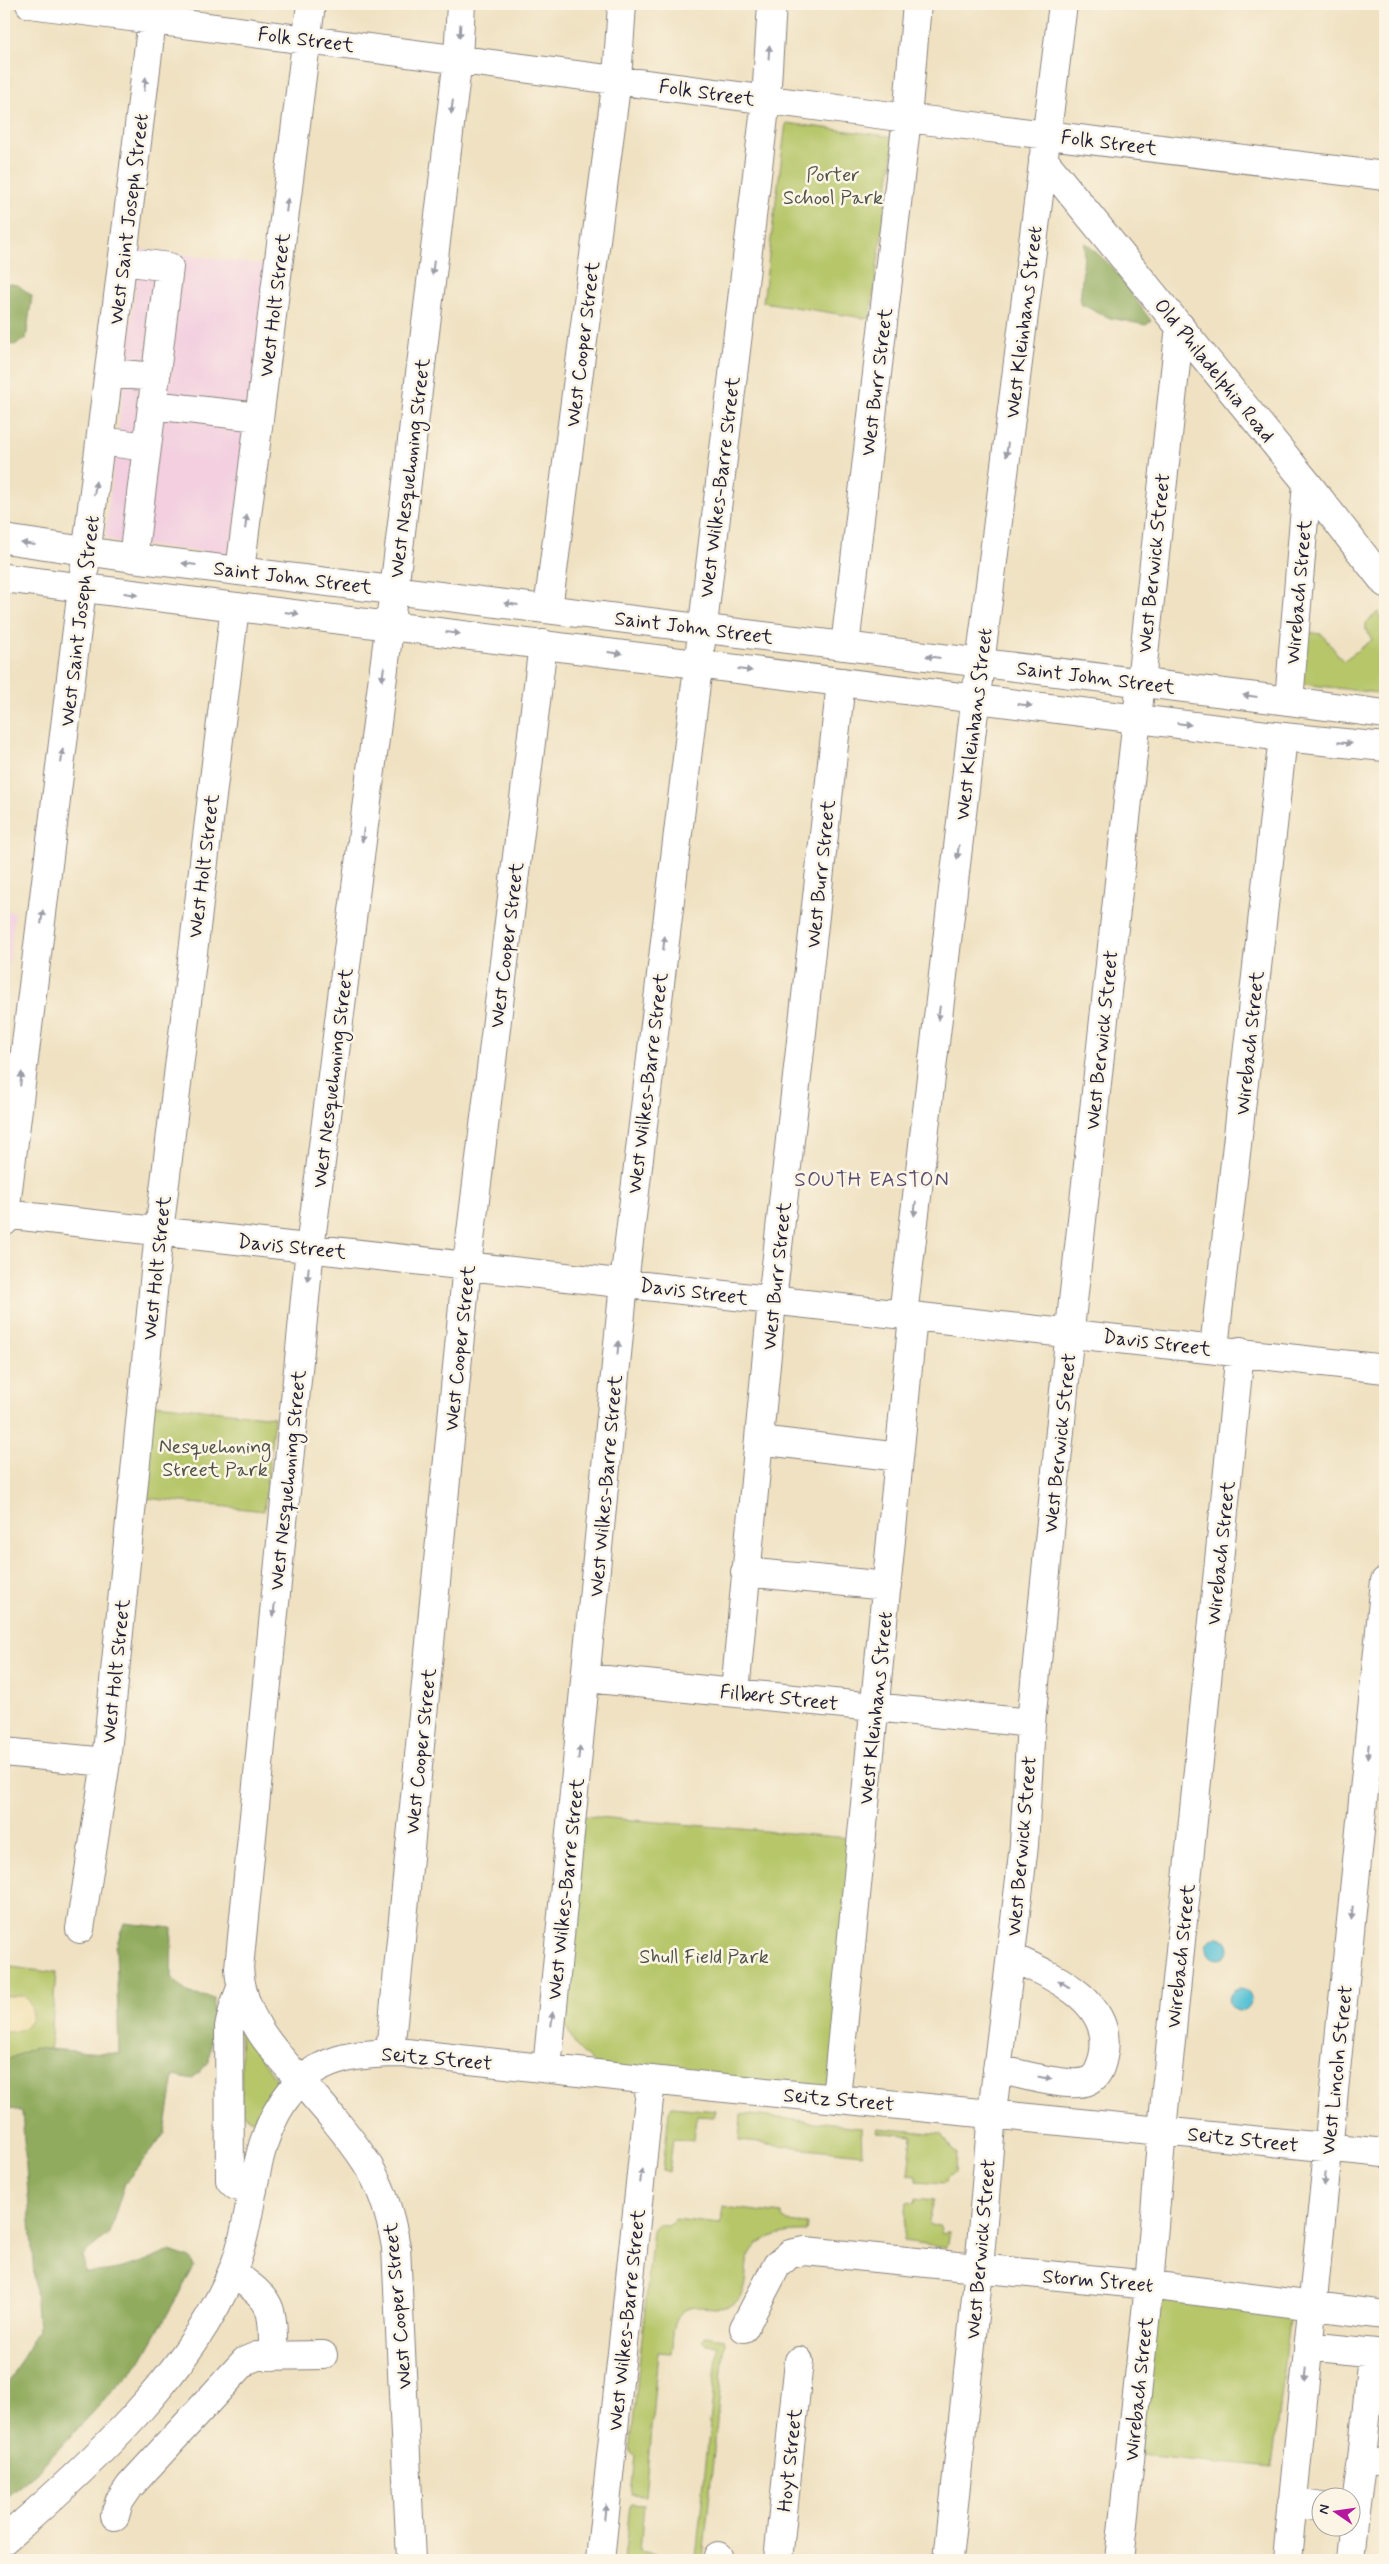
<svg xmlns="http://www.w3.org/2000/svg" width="1389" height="2564" viewBox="0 0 1389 2564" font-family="Mynerve,sans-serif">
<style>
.built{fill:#f3cfe0}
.green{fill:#b6c669;stroke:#6c7452}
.forest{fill:#90ab5d;stroke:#59664c}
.sand{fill:#eeda9e;stroke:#887e6c}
.water{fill:#59c2d5;stroke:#3e7288}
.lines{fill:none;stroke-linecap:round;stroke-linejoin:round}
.minor-casing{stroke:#88827e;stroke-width:30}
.major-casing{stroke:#88827e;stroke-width:30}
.minor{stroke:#fff;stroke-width:28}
.major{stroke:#fff;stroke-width:28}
.oneway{fill:#9c9ca7}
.labels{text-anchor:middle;stroke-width:5;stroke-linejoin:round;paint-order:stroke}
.street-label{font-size:20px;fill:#22223b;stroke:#fcf5e5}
.park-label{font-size:20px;fill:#4e5349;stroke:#fcf5e5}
.neighbourhood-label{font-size:21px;letter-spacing:1px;fill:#5a4d72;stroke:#fcf5e5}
</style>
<rect width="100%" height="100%" fill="#fcf5e5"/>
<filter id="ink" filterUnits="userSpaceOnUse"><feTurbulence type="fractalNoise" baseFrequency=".02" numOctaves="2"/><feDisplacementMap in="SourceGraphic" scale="10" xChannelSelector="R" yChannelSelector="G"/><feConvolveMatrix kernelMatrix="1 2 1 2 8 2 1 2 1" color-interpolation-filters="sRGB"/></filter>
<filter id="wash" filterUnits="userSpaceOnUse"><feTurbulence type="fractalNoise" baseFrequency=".0096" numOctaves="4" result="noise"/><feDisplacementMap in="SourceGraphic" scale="20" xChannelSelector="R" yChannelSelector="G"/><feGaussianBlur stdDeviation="1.12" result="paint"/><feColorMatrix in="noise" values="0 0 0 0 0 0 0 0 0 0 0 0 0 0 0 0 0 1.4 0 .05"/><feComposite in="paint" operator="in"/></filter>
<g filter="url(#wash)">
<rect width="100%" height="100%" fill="#efe1c1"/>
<path class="built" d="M140,249L273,266L234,555L116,542L105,537Z
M4,911L15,912L4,1003Z"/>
<path class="green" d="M786,123L895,137L870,319L763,302Z
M1378,612L1385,622V694L1295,683L1302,632L1322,634L1343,661L1372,640L1366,630V623Z
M147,1403L274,1417L264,1511L137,1497Z
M573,1815L861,1839L836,2099L594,2064L576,2046L554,2004Z
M4,1966L56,1973L48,2078L4,2081Z
M240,2029L276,2080V2086L254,2121L242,2113Z
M672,2107L716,2111L714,2117L696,2116L694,2141L673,2139L669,2172L663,2170L669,2111Z
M741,2114L861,2127L862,2154L739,2141Z
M877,2128L942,2134L952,2150L957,2153L956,2173L949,2176L944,2183L917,2181V2176L908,2175L912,2136L876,2132Z
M915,2198L934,2200L928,2225L940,2226L942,2234L950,2232L947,2247L903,2241L907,2202L914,2203Z
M723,2207L782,2214V2218L788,2222L807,2224L806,2232C783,2231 752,2237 747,2263C745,2277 747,2291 736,2302C719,2318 685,2293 675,2323C672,2332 673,2343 671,2353L658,2352L645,2496L631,2495L635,2456L630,2452L653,2231L658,2224L668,2225L674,2219L721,2224Z
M1162,2297L1290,2311L1272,2468L1139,2455L1155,2300Z
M706,2336L724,2339L725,2342L703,2560H678L679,2556L696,2558L718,2346L706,2345L702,2340Z
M630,2504L644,2505L640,2551L655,2554L654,2560H624Z"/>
<path class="forest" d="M1085,242L1113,268L1151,321L1146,325L1110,318L1080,304Z
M4,283L18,285L32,296L26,339L14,345L4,343Z
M124,1923L172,1928L171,1977L189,1994L214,1998L209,2062L192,2080L174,2076L165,2133L125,2183L109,2233L83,2255L84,2272C115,2273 142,2263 170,2251L190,2258L194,2267L141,2361L39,2470L4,2499V2390L38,2330L22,2112L4,2106V2061L33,2048L119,2054L116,1947Z"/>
<path class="sand" d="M4,1996H24C42,2016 29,2033 4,2032Z"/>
<path class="water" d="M1207 1948a11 11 0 1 1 22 0a11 11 0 1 1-22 0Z
M1229 2000a11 11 0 1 1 22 0a11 11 0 1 1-22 0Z"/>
</g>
<g filter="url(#ink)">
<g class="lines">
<defs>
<path id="minor" d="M30,4L907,118L1385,176
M1043,159L1307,483L1385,583
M123,261L169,267L147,447
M109,373L156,377
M152,405L259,417
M101,441L147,447L133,558
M240,571L311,4
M548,609L617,79L622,4
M845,646L907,118L917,4
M1289,701L1307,483
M4,1214L1385,1369
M4,1222L154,4
M903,1315L973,720L1063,4
M1214,1348L1283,737
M759,1440L899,1457
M745,1572L887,1586
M587,1678L1031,1723
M735,1692L772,1301L841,682
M4,1752L106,1762
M80,1929L106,1762L159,1232L235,607
M241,1988L234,2006L229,2027L230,2180L236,2186L253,2190
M390,2052L467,1265L543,644
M547,2068L624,1283L766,100L772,4
M997,2069C1018,2073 1068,2089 1088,2081C1098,2077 1101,2066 1103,2057C1116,2001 1050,1975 1011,1957
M836,2099L913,1316
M232,2273C274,2301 273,2306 273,2356
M744,2328L777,2265L790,2254L805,2251L1149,2285L1385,2315
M1308,2346L1385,2354
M1372,2353L1362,2460L1385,2463
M1292,2503L1322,2507
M1352,2510H1355L1362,2460
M115,2516L119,2502L130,2486L245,2361L257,2356L323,2355
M4,2540C86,2469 194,2370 234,2267C257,2208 249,2141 292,2090C321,2055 364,2053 406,2053L715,2087L1385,2153
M411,2560L396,2247C391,2217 383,2188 366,2162C347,2133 322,2105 299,2079C268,2045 242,2015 239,1968L310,1248L394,590L458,58L461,4
M600,2560L651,2080
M717,2560L718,2556
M778,2560L799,2361
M948,2560L979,2269L992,2113L1024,1845L1031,1723L1071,1320L1180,326
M1119,2560L1149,2285L1162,2130L1240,1351
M1287,2560L1385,1581
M1350,2560L1355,2510"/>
<path id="major" d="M4,539L133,558L1289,701L1385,714
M4,578L1283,737L1385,747"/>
</defs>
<use href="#minor" class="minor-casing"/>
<use href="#major" class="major-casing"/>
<use href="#minor" class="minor"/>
<use href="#major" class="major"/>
</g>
<defs><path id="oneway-solid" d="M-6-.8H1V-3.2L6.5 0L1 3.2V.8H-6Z" transform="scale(1.25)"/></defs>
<g class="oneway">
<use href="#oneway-solid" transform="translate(460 31) rotate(93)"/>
<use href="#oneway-solid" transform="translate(769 52) rotate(-86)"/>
<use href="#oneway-solid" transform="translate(145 84) rotate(-83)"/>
<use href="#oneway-solid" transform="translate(452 107) rotate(97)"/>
<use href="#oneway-solid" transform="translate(287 205) rotate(-83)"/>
<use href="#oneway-solid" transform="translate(433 268) rotate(97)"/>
<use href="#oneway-solid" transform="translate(1007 450) rotate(97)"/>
<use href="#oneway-solid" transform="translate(95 488) rotate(-83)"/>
<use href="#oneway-solid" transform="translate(246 522) rotate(-83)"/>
<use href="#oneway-solid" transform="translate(28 544) rotate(-172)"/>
<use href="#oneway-solid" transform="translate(189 564) rotate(-173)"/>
<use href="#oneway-solid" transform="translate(131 594) rotate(7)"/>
<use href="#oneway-solid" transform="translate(511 604) rotate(-173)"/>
<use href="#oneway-solid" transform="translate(292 613) rotate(7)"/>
<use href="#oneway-solid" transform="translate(453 633) rotate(7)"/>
<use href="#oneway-solid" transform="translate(615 653) rotate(7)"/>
<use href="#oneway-solid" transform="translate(933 657) rotate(-173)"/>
<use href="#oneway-solid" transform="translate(745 670) rotate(7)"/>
<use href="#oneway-solid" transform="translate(383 674) rotate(97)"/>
<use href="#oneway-solid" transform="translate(1250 696) rotate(-173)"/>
<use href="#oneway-solid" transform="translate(1025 705) rotate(7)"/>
<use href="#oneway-solid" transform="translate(1184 724) rotate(7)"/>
<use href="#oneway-solid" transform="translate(1345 743) rotate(5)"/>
<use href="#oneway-solid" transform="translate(62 756) rotate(-83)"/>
<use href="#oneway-solid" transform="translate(363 835) rotate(97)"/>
<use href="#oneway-solid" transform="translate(958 852) rotate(97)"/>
<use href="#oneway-solid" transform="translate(42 917) rotate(-83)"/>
<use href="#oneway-solid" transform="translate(664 943) rotate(-83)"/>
<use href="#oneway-solid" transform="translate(939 1013) rotate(97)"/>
<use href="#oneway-solid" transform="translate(21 1079) rotate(-83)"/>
<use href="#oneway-solid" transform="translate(915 1209) rotate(97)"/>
<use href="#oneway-solid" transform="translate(308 1274) rotate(96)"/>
<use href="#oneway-solid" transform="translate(618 1348) rotate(-85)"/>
<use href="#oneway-solid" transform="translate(274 1610) rotate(96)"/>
<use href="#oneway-solid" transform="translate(1368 1751) rotate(96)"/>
<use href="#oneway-solid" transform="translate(579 1753) rotate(-84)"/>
<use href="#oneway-solid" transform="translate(1352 1913) rotate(96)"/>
<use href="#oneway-solid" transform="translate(1064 1984) rotate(-149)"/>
<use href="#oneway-solid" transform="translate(552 2019) rotate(-84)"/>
<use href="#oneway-solid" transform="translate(1045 2078) rotate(11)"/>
<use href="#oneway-solid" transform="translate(641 2176) rotate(-84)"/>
<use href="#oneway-solid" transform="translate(1325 2179) rotate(96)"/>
<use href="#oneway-solid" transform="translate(1305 2375) rotate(96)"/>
<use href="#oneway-solid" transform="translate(605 2512) rotate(-84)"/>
</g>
</g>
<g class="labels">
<g class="street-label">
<text transform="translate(306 39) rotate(7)" y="7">Folk Street</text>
<text transform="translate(707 92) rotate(8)" y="7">Folk Street</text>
<text transform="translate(1109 142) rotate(7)" y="7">Folk Street</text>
<text transform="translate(128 219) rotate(-83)" y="7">West Saint Joseph Street</text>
<text transform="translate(274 305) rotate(-83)" y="7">West Holt Street</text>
<text transform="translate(1023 322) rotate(-83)" y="7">West Kleinhans Street</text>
<text transform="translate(582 344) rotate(-83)" y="7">West Cooper Street</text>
<text transform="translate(1215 370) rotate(51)" y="7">Old Philadelphia Road</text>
<text transform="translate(876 382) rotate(-83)" y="7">West Burr Street</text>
<text transform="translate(409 468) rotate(-83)" y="7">West Nesquehoning Street</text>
<text transform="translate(719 487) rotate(-83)" y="7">West Wilkes-Barre Street</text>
<text transform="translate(1153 563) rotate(-84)" y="7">West Berwick Street</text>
<text transform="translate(293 577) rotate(7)" y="7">Saint John Street</text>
<text transform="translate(1298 592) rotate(-85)" y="7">Wirebach Street</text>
<text transform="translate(79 621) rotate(-83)" y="7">West Saint Joseph Street</text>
<text transform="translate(694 627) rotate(7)" y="7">Saint John Street</text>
<text transform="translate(1096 677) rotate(7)" y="7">Saint John Street</text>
<text transform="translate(973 724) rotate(-83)" y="7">West Kleinhans Street</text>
<text transform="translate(203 866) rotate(-83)" y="7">West Holt Street</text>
<text transform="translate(820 874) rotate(-84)" y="7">West Burr Street</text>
<text transform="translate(506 945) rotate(-83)" y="7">West Cooper Street</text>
<text transform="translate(1101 1040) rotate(-84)" y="7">West Berwick Street</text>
<text transform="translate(1249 1043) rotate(-84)" y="7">Wirebach Street</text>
<text transform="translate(332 1078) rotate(-83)" y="7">West Nesquehoning Street</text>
<text transform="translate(647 1083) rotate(-83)" y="7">West Wilkes-Barre Street</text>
<text transform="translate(292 1246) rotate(6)" y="7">Davis Street</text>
<text transform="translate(156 1268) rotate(-84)" y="7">West Holt Street</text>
<text transform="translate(776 1276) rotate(-84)" y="7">West Burr Street</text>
<text transform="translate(694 1291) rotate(7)" y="7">Davis Street</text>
<text transform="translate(1157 1342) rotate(7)" y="7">Davis Street</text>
<text transform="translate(459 1348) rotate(-84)" y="7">West Cooper Street</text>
<text transform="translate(1059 1443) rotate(-84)" y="7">West Berwick Street</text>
<text transform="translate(287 1480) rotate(-84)" y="7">West Nesquehoning Street</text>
<text transform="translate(605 1486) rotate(-85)" y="7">West Wilkes-Barre Street</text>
<text transform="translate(1220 1553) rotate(-84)" y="7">Wirebach Street</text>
<text transform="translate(115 1671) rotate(-84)" y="7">West Holt Street</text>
<text transform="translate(779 1697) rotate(6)" y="7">Filbert Street</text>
<text transform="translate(875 1708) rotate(-84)" y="7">West Kleinhans Street</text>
<text transform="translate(420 1751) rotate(-84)" y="7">West Cooper Street</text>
<text transform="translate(1021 1846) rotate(-85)" y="7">West Berwick Street</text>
<text transform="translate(565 1889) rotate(-84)" y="7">West Wilkes-Barre Street</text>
<text transform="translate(1180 1956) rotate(-84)" y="7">Wirebach Street</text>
<text transform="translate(437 2058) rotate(5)" y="7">Seitz Street</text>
<text transform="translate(1336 2070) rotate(-84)" y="7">West Lincoln Street</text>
<text transform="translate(839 2099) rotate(5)" y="7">Seitz Street</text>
<text transform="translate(1243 2139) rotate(6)" y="7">Seitz Street</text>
<text transform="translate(980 2249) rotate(-85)" y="7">West Berwick Street</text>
<text transform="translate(1098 2280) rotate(5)" y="7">Storm Street</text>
<text transform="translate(397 2306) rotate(-95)" y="7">West Cooper Street</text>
<text transform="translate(626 2320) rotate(-84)" y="7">West Wilkes-Barre Street</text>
<text transform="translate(1138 2389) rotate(-84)" y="7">Wirebach Street</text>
<text transform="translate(789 2460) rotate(-84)" y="7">Hoyt Street</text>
</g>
<g class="park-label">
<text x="833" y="181">Porter<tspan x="833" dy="23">School Park</tspan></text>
<text x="215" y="1453">Nesquehoning<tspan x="215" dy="23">Street Park</tspan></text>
<text x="704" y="1963">Shull Field Park</text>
</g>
<g class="neighbourhood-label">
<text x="872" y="1186">SOUTH EASTON</text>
</g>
</g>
<rect width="1389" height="2564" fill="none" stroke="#fcf5e5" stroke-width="20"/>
<g transform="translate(1336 2512) rotate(283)"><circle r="24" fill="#fcf5e5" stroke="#a5a1a1"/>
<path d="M0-4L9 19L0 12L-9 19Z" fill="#b5179e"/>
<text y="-8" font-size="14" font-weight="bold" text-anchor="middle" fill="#22223b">N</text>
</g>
</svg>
